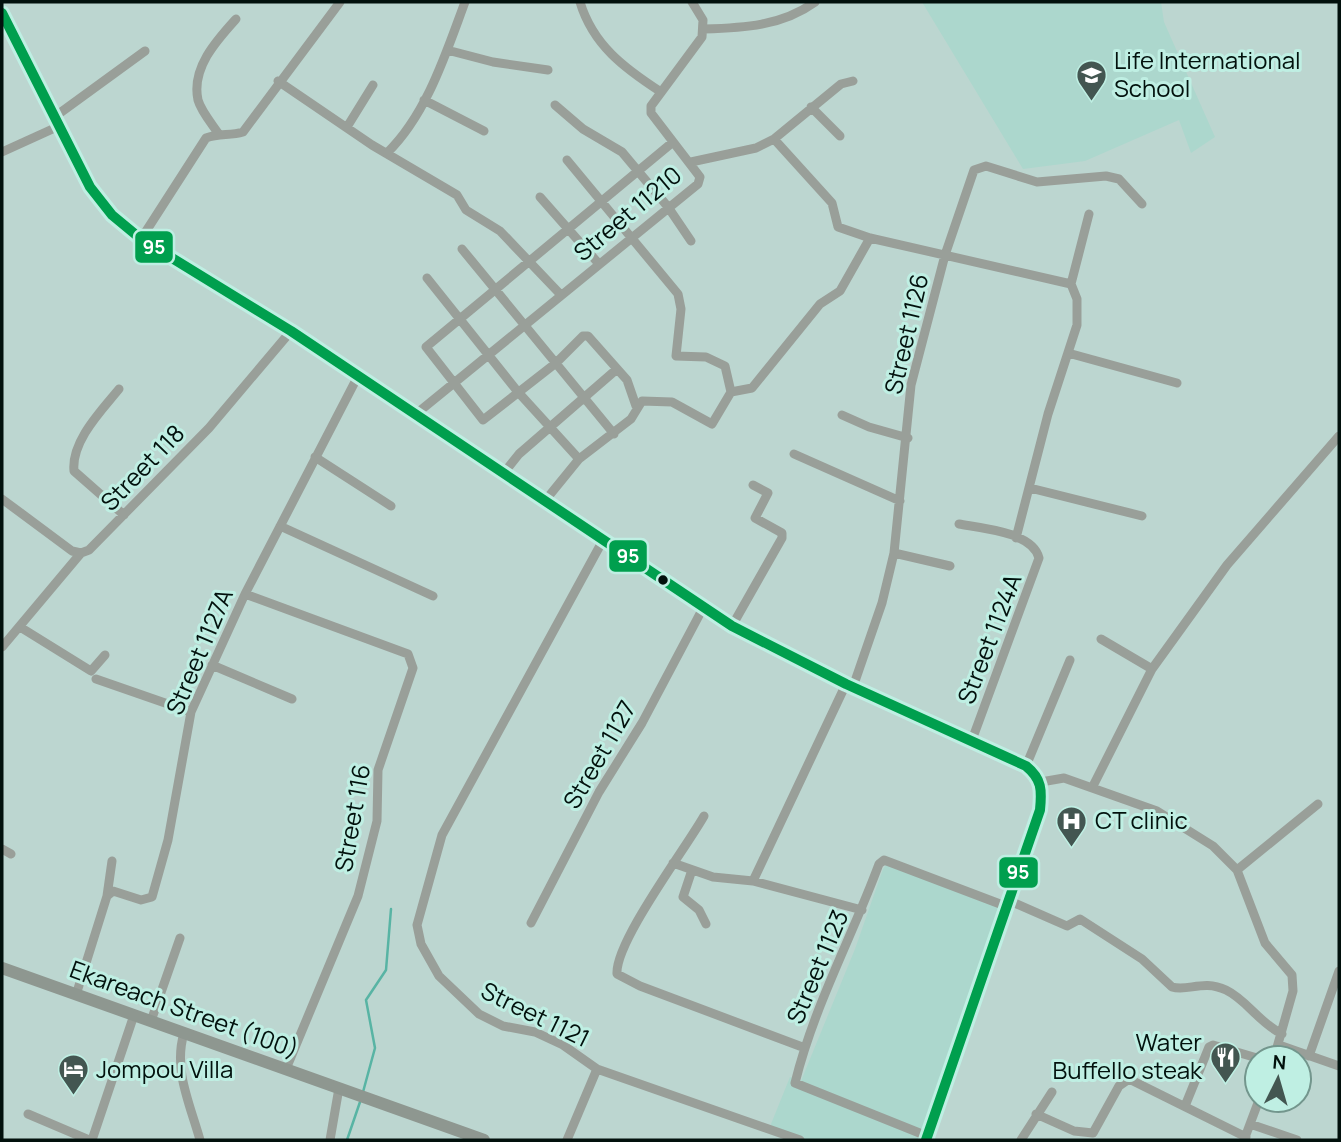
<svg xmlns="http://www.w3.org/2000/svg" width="1341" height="1142" viewBox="0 0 1341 1142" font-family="Manrope,sans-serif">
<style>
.built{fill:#acd7cd}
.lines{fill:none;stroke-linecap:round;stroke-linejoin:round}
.stream{stroke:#58b4a4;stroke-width:2.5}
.minor{stroke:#999f99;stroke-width:9}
.major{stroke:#8e9790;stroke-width:12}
.bus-1-casing{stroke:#bfefe3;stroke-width:16}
.bus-1{stroke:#009f4e;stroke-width:10}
.bus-dot{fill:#02110d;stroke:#bfefe3;stroke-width:2.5}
.labels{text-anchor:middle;stroke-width:6;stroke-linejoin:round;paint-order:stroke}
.poi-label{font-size:24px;fill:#02110d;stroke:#bfefe3;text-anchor:start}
.street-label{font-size:24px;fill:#02110d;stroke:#bfefe3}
.line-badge{stroke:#bfefe3;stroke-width:2.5}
.badge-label{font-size:19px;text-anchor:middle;font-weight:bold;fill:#fff}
</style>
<rect width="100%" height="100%" fill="#bcd6d0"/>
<path class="built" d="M922,2H1161L1164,22L1215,137L1191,153L1179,120L1085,161L1023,169Z
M887,864L1002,909L922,1140H800L769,1129L790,1077L801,1081L855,949L883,869Z"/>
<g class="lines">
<path class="stream" d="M363,1092L375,1048L366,1000L386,970L391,909
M347,1140L360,1102"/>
<path class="minor" d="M580,2C593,45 624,68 661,92
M704,29C743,28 782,26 815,2
M447,50L493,62L548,70
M278,81L372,145L457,195L466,210L500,231L561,295
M424,100L484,131
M555,105L583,129L622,152L668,207L691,241
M811,107L840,136
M53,118L145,51
M347,127L373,85
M218,133C212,124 201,111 198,100C191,68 217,40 236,19
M774,139L832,203L838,227L870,238L1071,284
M2,152L57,127
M387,153C427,114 446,53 465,2
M567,160L678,294L681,309L676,356L706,357L725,366L731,392
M691,162L756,148L774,139L841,84L853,81
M540,197L599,264
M141,239L206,138C219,133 230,136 243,132L340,2
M462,249L614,434
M427,278L518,392L579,459
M1068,353L1177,383
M119,389C102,410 71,441 74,471L124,515
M636,406L627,380L588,336H583L556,363L483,420L426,347L673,142
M416,414L698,184L700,177L651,113V106L702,37L703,20L692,2
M842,415L869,427L908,438
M794,454L900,501
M315,457L391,506
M503,474L519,454L617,369
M1030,488L1142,516
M2,499L72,551L81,553L89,550L209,428L291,331
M544,502L579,459L631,419L642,401L672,402L712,424L731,392L752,388L820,304L840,291L870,238
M959,524C981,528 1033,532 1039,558L972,740
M280,526L433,596
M1016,538L1048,414L1077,325V299L1071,284L1089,214
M602,542L442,835L417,925L421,944L439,976L479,1014L503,1026L535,1032L563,1045L597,1069L800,1140
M894,553L950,566
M245,594L408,654L413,668L378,770L377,821L358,896L286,1069
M732,626L782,538V533L755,518L768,493L753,485
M20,627L91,671L105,655
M1101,639L1152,669
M2,647L81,553
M212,665L292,699
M96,679L191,712
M853,687L882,603L894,553L911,385L945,255L974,170L986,166L1037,182L1106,176L1119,179L1142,204
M1026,766L1070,660
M1041,782L1064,778L1157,811L1213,846L1237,870L1265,943L1292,975L1293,991L1274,1058
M1092,788L1152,669L1227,565L1339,436
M704,816C686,848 615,942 617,974L640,986L805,1048
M2,849L11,854
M673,863L713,877L753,881L862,910
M692,870L683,897L699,910L706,924
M1237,870L1318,804
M753,881L846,684
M107,896L112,861
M1010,901L1067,926L1080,919L1142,959L1172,987C1188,992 1203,979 1226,990C1247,1000 1258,1022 1282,1034
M531,923L599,792L642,723L703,608
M76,995L107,896L113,891L141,900L152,897L168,840L191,712L245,594L358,376
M151,1021L180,938
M184,1033C173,1070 190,1104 200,1140
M1279,1045L1339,1066
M1309,1056L1339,971
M1185,1106L1209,1047L1213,1045L1257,1058
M28,1114L89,1140
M1036,1114L1074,1131L1093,1133L1119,1086L1129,1079L1246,1137
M1250,1124L1297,1140
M927,1136L795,1083C814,1006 852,937 879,864L884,860L1008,907
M92,1140L134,1015
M330,1140L339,1088
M567,1140L597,1069
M1021,1140L1052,1092
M1244,1140L1259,1100"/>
<path class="major" d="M2,13L90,187L112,215L141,239L291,331L732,626L846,684L1026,766C1042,779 1042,790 1040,810L926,1140
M2,968L484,1140"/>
<defs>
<path id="bus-1" d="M2,13L90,187L112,215L141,239L291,331L732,626L846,684L1026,766C1042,779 1042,790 1040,810L926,1140"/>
</defs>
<use href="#bus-1" class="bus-1-casing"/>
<use href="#bus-1" class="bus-1"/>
</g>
<defs>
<symbol id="school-pin" viewBox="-11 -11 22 30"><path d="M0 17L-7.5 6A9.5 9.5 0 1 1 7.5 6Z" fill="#435651" stroke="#bfefe3"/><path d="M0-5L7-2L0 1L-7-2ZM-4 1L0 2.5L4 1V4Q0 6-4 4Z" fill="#fff"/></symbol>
<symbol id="hospital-pin" viewBox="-11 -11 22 30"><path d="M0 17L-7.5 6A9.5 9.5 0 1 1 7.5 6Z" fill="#435651" stroke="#bfefe3"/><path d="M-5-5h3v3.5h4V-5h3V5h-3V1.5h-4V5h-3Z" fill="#fff"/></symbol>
<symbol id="restaurant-pin" viewBox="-11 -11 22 30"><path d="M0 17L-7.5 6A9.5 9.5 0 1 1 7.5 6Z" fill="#435651" stroke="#bfefe3"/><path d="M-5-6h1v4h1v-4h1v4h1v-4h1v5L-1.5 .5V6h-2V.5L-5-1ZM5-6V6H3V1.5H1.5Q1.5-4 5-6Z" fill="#fff"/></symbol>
<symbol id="hotel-pin" viewBox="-11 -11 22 30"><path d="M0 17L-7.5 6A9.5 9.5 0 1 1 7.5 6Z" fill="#435651" stroke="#bfefe3"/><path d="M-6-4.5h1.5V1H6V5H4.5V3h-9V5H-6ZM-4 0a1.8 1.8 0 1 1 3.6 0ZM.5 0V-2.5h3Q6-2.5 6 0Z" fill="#fff"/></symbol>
</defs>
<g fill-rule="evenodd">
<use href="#school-pin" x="1074" y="58" width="35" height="47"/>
<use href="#hospital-pin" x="1054" y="804" width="35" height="47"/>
<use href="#restaurant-pin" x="1208" y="1040" width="35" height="47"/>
<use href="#hotel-pin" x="56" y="1052" width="35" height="47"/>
</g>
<circle class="bus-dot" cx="663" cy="580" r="6"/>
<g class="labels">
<g class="poi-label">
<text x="1114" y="69">Life International<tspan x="1114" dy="28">School</tspan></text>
<text x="1095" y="829">CT clinic</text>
<text x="1202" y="1051" text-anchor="end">Water<tspan x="1202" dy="28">Buffello steak</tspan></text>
<text x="96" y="1078">Jompou Villa</text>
</g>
<g class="street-label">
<text transform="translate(628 214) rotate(-40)" y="8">Street 11210</text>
<text transform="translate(907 334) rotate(-77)" y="8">Street 1126</text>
<text transform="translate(143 468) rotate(-46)" y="8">Street 118</text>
<text transform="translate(990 639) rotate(-69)" y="8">Street 1124A</text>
<text transform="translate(200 652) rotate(-67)" y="8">Street 1127A</text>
<text transform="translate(600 755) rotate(-60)" y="8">Street 1127</text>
<text transform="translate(353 818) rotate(-80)" y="8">Street 116</text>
<text transform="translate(818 967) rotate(-67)" y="8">Street 1123</text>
<text transform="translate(184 1010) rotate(20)" y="8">Ekareach Street (100)</text>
<text transform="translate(535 1015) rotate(26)" y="8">Street 1121</text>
</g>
</g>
<g class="line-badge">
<rect x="134" y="230" width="40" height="34" rx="7" fill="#009f4e"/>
<rect x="608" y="539" width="40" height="34" rx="7" fill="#009f4e"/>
<rect x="998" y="856" width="41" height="33" rx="7" fill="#009f4e"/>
</g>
<g class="badge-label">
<text x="154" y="254">95</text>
<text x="628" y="563">95</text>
<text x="1018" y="879">95</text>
</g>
<rect width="1341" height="1142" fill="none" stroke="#02110d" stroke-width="7"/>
<g transform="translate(1278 1079) rotate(5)"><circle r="33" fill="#bfefe3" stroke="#73968d" stroke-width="2"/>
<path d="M0-5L12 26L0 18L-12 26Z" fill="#435651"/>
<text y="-10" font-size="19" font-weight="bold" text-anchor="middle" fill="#02110d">N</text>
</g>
</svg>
